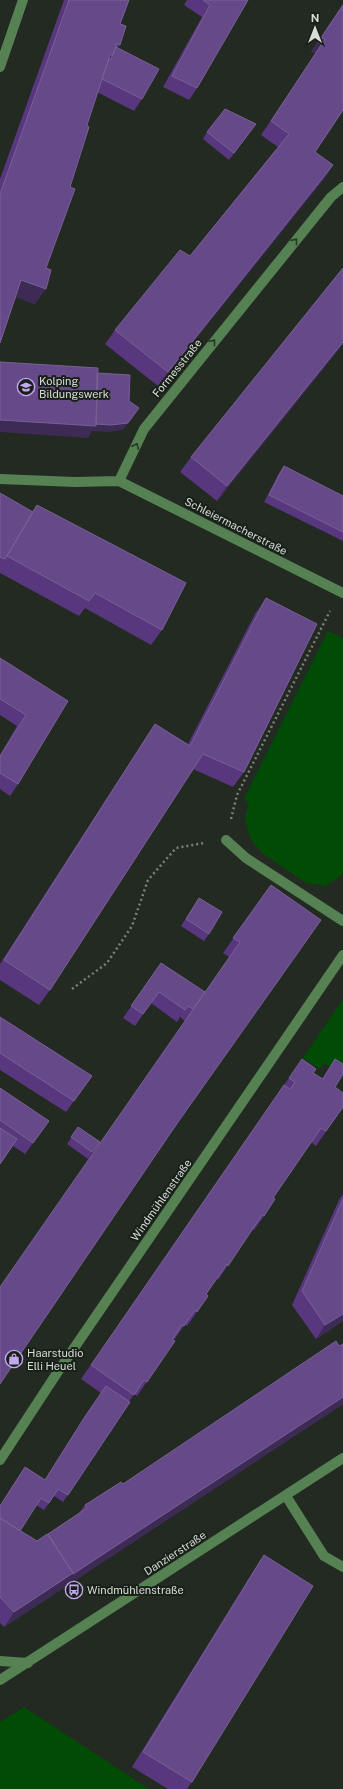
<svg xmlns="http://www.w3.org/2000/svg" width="343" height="1789" viewBox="0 0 343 1789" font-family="'Public Sans',sans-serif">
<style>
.green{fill:#004c05}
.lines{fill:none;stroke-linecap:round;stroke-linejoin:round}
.path{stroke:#7b817a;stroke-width:2.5;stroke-dasharray:2 3;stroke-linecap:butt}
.minor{stroke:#558153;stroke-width:10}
.wall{fill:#59377f}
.shaded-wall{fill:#3d2b55}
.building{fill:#664988;stroke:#786095}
.oneway{stroke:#273827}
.labels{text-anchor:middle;stroke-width:4;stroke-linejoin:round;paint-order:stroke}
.street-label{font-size:11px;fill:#d8ddd8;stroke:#182018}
.poi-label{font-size:11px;fill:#d8ddd8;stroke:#182018;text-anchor:start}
</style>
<rect width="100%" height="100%" fill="#222a21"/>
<path class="green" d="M328,631L343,638V871L342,875L325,886L306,883L262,853L250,838L245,818L249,804L244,799Z
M342,1001H343V1075L324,1063L320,1069L303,1058Z
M24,1707L149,1789H0V1722Z"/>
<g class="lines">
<path class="path" d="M231,819L237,795L330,611
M72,989L107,963L132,926L148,880L176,848L204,843"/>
<path class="minor" d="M0,67L23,0
M0,479L75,482L119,481L343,593
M119,481L144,429L331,197L343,187
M226,840L246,858L343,921
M0,1460L57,1373L343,955
M286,1496L324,1556L343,1567
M0,1661L28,1663
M0,1680L343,1458"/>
</g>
<path class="wall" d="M64,0H129L120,24V45L117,48L142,99L134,111L97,92L87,125L70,187L35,304L16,297L0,343V179Z
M187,0H248L197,88L189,100L163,87L202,17L184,5Z
M343,4V110L315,152L333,165L324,179L158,386L105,344L115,330L190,256L278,147L261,135L316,53L311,52Z
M251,131L229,160L203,139L207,132Z
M343,268V344L217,501L180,472L191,457Z
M284,466L343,496V541L264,502L279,473Z
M0,493L32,512L37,505L162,630L151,645L85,608L79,616L0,573Z
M266,598L244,772L233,787L193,769L50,990L39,1005L0,980V964L145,739L155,724L188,744L255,614Z
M0,658L68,701L18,784L10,796L0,789V755L17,726L0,715Z
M271,885L174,1128L185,1021L180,1017L177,1022L151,1003L135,1026L123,1018L161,963L205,992L229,957L223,953Z
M199,898L209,934L204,941L181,926Z
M0,1017L92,1076L66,1112L0,1070Z
M302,1059L314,1073L322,1079L335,1059V1087L343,1107L316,1146L311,1142L273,1198L264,1216L254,1230L252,1229L218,1280L217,1278L206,1294L208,1296L187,1326L185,1324L174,1340L173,1339L172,1340L175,1341L137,1396L134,1394L129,1402H130L63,1502L54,1496L44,1510L36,1505L20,1531L37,1541L78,1514L85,1505L123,1484L343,1344V1404L4,1627L0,1623V1506L25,1467L45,1480L81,1422L101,1393L81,1379Z
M0,1088L49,1121L25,1154L13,1146L0,1164Z
M78,1127L100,1142L88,1159L67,1144Z
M343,1194V1321L316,1339L292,1305L339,1200Z
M264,1555L192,1782L187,1789H168L132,1767L254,1570Z"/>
<path class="shaded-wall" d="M321,38L325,39L316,53L311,52Z
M110,55H113L104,68Z
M333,165L324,179L158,386L168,372Z
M21,280L46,289L35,304L11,295Z
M343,342V344L217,501L227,486Z
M139,408L123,430L107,432L92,431L88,438L0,432V420Z
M343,1314V1321L316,1339L325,1325Z
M343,1397V1404L4,1627L14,1612Z"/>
<path class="building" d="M69,0H129L120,24L126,26L120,45L117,43L113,55H110L87,125L89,127L70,187L75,189L46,268L51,270L46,289L21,280L0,343V194Z
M203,0H248L197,88L172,76L210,5Z
M343,5V110L315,152L333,165L168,372L115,330L180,250L190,256L289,134L271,121L325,39L321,38Z
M116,47L159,69L142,99L102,79L109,59H111Z
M225,109L256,124L234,153L207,132Z
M343,268V342L227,486L191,457Z
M0,362L98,368L96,426L0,420Z
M97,373L130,375L129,401L139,408L128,423L111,425L96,424Z
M284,466L343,496V532L269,495Z
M0,493L33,512L5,559L0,557Z
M37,505L186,583L162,630L95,593L89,601L7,556Z
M266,598L317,624L244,772L203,754L50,990L4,960L155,724L190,746Z
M0,658L68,701L18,784L0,773V756L26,715L0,699Z
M271,885L321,920L176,1125L0,1384V1287L240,942L233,938Z
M199,898L222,912L209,934L186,919Z
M161,963L205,992L193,1009L188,1006L185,1010L159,992L143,1014L131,1006Z
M0,1017L92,1076L74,1101L0,1053Z
M302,1059L316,1069L313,1073L323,1079L335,1059L343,1064V1074L335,1087L343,1093V1107L326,1131L321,1128L273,1198L275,1199L264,1216L262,1215L228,1266L227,1264L206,1294L208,1296L197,1312L195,1310L184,1326L182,1325L172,1340L175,1341L147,1382L144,1380L134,1395L91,1365L284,1085L290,1089L295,1082L289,1078Z
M0,1088L49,1121L33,1143L0,1120Z
M78,1127L100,1142L92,1152L71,1137Z
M0,1128L17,1139L0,1164Z
M343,1199V1314L325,1325L302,1291Z
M336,1341L339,1346L343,1344V1397L73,1574V1573L48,1534L87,1508L85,1505L121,1482L123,1484Z
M106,1386L130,1402L68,1495L58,1489L49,1503L41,1498L20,1531L0,1518V1506L25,1467L45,1480L86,1415Z
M0,1518L37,1541L47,1534L73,1573L14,1612L0,1597Z
M264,1555L313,1586L192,1782L143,1752Z"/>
<defs><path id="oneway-chevron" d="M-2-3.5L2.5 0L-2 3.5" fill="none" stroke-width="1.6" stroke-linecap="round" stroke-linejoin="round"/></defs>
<g class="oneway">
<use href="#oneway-chevron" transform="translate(295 241) rotate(-51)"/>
<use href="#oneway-chevron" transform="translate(213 342) rotate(-51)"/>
<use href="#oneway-chevron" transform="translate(136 446) rotate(-65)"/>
</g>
<defs>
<symbol id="school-ring" viewBox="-11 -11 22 22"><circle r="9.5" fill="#182018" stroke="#c4a7f1" stroke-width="1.5"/><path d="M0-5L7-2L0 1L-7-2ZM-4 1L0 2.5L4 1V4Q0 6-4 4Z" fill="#c4a7f1"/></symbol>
<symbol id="shop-ring" viewBox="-11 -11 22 22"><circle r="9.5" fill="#182018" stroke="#c4a7f1" stroke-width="1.5"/><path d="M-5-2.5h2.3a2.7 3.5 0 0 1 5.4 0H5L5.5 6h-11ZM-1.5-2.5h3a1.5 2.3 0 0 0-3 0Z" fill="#c4a7f1"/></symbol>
<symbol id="bus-ring" viewBox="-11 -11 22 22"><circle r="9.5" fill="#182018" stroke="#c4a7f1" stroke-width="1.5"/><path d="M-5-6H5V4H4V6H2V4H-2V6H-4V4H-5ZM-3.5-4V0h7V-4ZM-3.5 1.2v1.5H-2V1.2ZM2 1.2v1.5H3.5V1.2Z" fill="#c4a7f1"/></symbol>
</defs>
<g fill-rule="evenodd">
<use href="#school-ring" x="16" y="377" width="20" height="20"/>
<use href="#shop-ring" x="4" y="1349" width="20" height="20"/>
<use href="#bus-ring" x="64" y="1580" width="20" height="20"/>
</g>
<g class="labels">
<g class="street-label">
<text transform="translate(177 368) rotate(-51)" y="4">Formesstraße</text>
<text transform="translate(236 526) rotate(27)" y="4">Schleiermacherstraße</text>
<text transform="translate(161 1200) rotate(-55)" y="4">Windmühlenstraße</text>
<text transform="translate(175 1553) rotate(-33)" y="4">Danzierstraße</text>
</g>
<g class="poi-label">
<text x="39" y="385">Kolping<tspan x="39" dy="13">Bildungswerk</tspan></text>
<text x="27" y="1357">Haarstudio<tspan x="27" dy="13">Elli Heuel</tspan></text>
<text x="87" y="1594">Windmühlenstraße</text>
</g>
</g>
<g transform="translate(315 28)" stroke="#182018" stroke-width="3" paint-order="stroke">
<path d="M0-3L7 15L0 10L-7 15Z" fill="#d8ddd8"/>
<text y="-6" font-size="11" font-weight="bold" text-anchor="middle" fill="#d8ddd8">N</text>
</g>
</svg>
